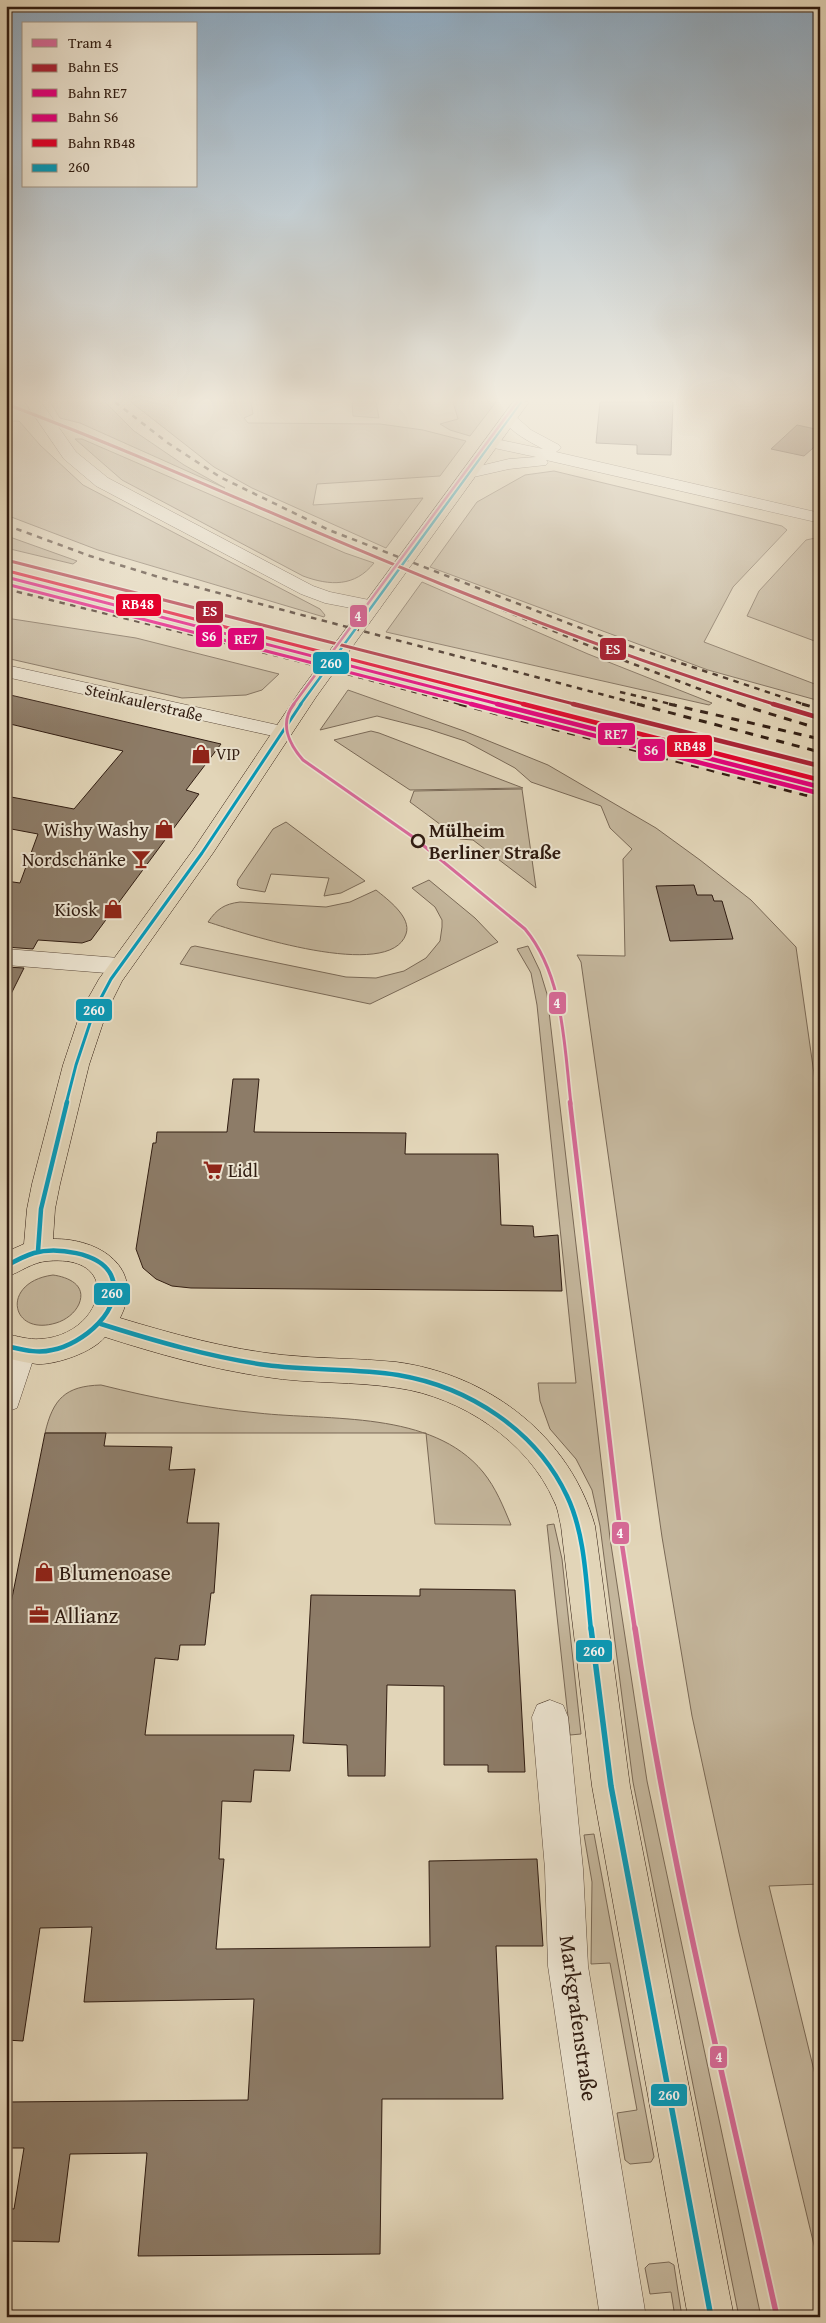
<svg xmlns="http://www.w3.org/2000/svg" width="826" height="2323" viewBox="0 0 826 2323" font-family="'Gentium Book Plus',serif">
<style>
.green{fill:#c4b69c;stroke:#7a6956}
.building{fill:#8d7c68;stroke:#301c11}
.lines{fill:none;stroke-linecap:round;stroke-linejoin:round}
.minor-casing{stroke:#5c4a3b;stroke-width:1}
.major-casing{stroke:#301c11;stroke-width:1}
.minor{fill:#ece4d1;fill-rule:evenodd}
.major{fill:#e2d5b8;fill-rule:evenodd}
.rail-far1{stroke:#301c11;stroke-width:2.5;stroke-dasharray:5.5 5.5;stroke-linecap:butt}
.rail{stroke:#301c11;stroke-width:3;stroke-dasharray:8 8;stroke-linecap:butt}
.bus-1-far3-casing{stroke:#ece4d1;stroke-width:5}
.bus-1-far2-casing{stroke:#ece4d1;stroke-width:6}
.bus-1-far1-casing{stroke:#ece4d1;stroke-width:8}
.bus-1-casing{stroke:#ece4d1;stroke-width:9}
.bus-1-far3{stroke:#059bbb;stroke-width:2.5}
.bus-1-far2{stroke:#059bbb;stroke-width:3}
.bus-1-far1{stroke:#059bbb;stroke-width:4.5}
.bus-1{stroke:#059bbb;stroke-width:5.5}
.rail-1-far1-casing{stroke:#ece4d1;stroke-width:5.5}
.rail-1-casing{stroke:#ece4d1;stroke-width:8}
.rail-2-far1-casing{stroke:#ece4d1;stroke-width:5.5}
.rail-2-casing{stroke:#ece4d1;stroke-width:8}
.rail-3-far1-casing{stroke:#ece4d1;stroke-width:5.5}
.rail-3-casing{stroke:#ece4d1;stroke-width:8}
.rail-4-far1-casing{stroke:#ece4d1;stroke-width:5.5}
.rail-4-casing{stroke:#ece4d1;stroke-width:8}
.rail-1-far1{stroke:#aa2135;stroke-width:3}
.rail-1{stroke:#aa2135;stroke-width:4.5}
.rail-2-far1{stroke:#e5007d;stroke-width:3}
.rail-2{stroke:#e5007d;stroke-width:4.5}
.rail-3-far1{stroke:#e6007e;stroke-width:3}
.rail-3{stroke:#e6007e;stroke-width:4.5}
.rail-4-far1{stroke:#e4002b;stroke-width:3}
.rail-4{stroke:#e4002b;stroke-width:4.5}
.tram-1-far3-casing{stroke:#ece4d1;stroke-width:5}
.tram-1-far2-casing{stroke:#ece4d1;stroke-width:6}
.tram-1-far1-casing{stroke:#ece4d1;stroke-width:8}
.tram-1-casing{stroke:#ece4d1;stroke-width:9}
.tram-1-far3{stroke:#d76a98;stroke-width:2.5}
.tram-1-far2{stroke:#d76a98;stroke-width:3}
.tram-1-far1{stroke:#d76a98;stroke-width:4.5}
.tram-1{stroke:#d76a98;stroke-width:5.5}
.stop-dot{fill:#ece4d1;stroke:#301c11;stroke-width:2.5}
.labels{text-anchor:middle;stroke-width:4;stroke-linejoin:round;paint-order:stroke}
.far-street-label{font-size:16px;fill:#301c11;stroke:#ece4d1}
.far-poi-label{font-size:16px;fill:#301c11;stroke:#ece4d1;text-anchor:start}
.poi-label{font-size:19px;fill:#301c11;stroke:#ece4d1;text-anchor:end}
.stop-label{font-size:19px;font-weight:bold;fill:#301c11;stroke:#ece4d1;text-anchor:start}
.near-poi-label{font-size:22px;fill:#301c11;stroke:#ece4d1;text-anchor:start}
.near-street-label{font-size:22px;fill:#301c11;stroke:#ece4d1}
.line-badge{stroke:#ece4d1;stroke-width:2}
.badge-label{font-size:14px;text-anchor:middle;font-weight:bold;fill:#fff}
</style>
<rect width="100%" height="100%" fill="#e2d5b8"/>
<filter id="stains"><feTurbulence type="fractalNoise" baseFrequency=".004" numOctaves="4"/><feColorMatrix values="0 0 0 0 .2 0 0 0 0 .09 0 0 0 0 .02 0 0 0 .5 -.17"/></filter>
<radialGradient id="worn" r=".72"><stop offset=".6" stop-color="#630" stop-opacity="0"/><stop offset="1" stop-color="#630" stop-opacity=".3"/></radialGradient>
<path class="green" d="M50,402H105L134,431L184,465L225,488L80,423L60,418Z
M131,402H251L253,414L244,418L248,423L380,424L423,430L466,441L440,476L317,484L313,505L423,498L386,548L252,488L214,467Z
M352,402H376L379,418L353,416Z
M453,402H496L470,436L450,430L440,424L458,419Z
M6,421H19L40,445L83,485L320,609L325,615L324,617L98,550L6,515Z
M75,439H82L345,553L374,563C355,587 330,586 303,576L122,480Z
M554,471L782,526L787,530L733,587L704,642L820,686V701L708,670L430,567L477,502L525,475Z
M6,536H7L77,561L73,564L6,548Z
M820,537V643L747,616L759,591L806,540Z
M422,582L588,654L712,703L709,705L386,632Z
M6,618L136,638L279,674L262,690L246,695L182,698L6,658Z
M348,690L464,731L548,765L656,828L700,860L751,900L796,947L820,1116V1146H815L820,1385V1884L769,1886L820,2095V2270L739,1933L692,1716L662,1537L581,962L577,955L625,956L623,859L632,849L610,828L601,806L531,782L515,768L465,741L428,729L377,716L320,730Z
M371,731L379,733L523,788L410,790L334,740Z
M522,789L536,888L473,840L460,839L410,802L414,791Z
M286,822L365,881L341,893L324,896L329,878L271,874L265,892L240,888L237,885L238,880L273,829Z
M429,880L475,918L498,942L370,1004L180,964L191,947L195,946L346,977L376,978L404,971L426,958L440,941L442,927V920L435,907L412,888Z
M376,890C387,899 412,917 406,934C390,982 242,933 208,922C217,909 224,904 240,902L326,907L350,902Z
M528,946L540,971L547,994L610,1538L647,1781L761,2317H739L633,1782L600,1526L592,1490L576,1459L550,1429L540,1401L538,1383H576L537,1005L531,973L517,949Z
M53,1275C68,1277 87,1285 79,1304C75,1313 66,1320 56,1323C10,1337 0,1282 53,1275Z
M101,1385C153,1398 205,1408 258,1413C329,1421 432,1410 483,1472C496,1488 503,1506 511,1525L435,1524L426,1433H45C53,1399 65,1386 101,1385Z
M554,1524L562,1559L581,1734L570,1735L547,1525Z
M594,1834L654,2157L651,2162L630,2164L625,2160L617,2113L637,2110L610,1963L591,1964L592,1882L584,1835Z
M669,2262L674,2265L682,2317H675L671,2292L650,2294L645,2268L649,2264Z"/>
<path class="building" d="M600,402H673L671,455L637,454V445L596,443Z
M797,425L820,430V442L804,456L771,449Z
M6,694L221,744L186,790L199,794L91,940L82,943L38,940L33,949L6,947V881L20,883L38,834L6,828V796L74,809L123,751L6,723Z
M694,885L697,895H712L714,901H722L733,939L670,941L656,886Z
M6,967L24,968L6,1004Z
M233,1079H259L254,1132L406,1133L405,1154H498L501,1225L533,1226L534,1237L558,1235L562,1291L191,1288L172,1286L156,1279L143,1268L136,1249L153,1143H156L157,1132H227Z
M45,1433H106L104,1446L172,1447L169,1470L195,1469L187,1523H219L214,1593H211L205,1645H180L178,1660L155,1658L145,1735H294L290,1771L254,1770L251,1802L222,1801L219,1859H224L216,1949L430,1947L429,1861L537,1859L543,1946H496L503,2099H382L380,2254L138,2256L147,2153L70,2154L59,2242L6,2241V2208L14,2209L24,2148H6V2102L248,2100L254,1999L84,2002L92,1927L40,1928L23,2041L6,2040V1628Z
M420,1589L515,1590L525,1772H488V1765H444V1686L387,1685L385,1776H348L347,1745L303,1743L311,1595L420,1596Z"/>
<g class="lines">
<defs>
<path id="minor" d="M25,402H41L76,452L108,478L313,586L330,592L379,602L381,606L379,610L372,612L325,603L301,594L96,486L64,459Z
M509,413L514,415L531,430L559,445L561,448L556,452L820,513V523L546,460L548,462L546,465L509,469L469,478L463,476L461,473L463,470L509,459L536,457L485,446L483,443L485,440L491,438L543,449C528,441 512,433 501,418L504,415Z
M6,665L282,726L289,728L292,732L289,736L282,738L6,677Z
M6,949L119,958L128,961L131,966L128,971L119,974L6,965Z
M21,1339L32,1342L36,1351L17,1408L6,1412V1350L10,1342Z
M550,1700L563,1705L568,1717L583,1869L588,1966L646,2317H600L548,1966L545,1869L532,1717L537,1705Z"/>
<path id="major" d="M513,402H529L316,697L213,853L122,981L107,1011L89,1065L60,1184L55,1209L53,1239C99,1238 146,1268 120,1318C173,1334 227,1349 283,1355C320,1359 358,1358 396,1362C488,1374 570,1436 595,1526L630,1786L734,2317H688L592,1786L561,1526C559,1518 558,1508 554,1501C528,1441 461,1397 398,1388C354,1381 310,1384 266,1377C211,1369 158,1354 105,1337C93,1352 56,1365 37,1364C27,1363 16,1360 6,1358V1334C17,1336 29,1340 40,1339C103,1336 126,1254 48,1261C32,1262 21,1272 6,1277V1252L24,1244L27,1209L32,1184L63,1065L81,1011L99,979L193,850L300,691Z"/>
</defs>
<use href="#minor" class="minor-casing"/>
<use href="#major" class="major-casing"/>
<use href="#minor" class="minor"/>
<use href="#major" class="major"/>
<path class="rail-far1" d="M115,402L168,443L220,477L329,530L606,638L806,705
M6,525L90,556L162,578L642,705
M441,584L628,662L742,705
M6,589L298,661L464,705
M620,692L675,705"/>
<path class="rail" d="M459,704L820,799
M637,704L820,752
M669,704L820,739
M738,704L820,729
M802,704L820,709"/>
<defs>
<path id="bus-1-far3" d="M300,705L521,402"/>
<path id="bus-1-far2" d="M66,1104L76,1065L94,1011L111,979L202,853L301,704"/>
<path id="bus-1-far1" d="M38,1251L41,1209L67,1102
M6,1266C15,1261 24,1256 34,1253C55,1247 100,1252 111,1275C127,1309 81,1345 52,1350C36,1354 21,1349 6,1346
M101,1324C155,1341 210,1357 266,1365C310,1371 355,1368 398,1375C469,1387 536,1430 567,1496C586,1536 586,1586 591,1630"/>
<path id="bus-1" d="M591,1628L611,1786L711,2317"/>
</defs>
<use href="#bus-1-far3" class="bus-1-far3-casing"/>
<use href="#bus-1-far2" class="bus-1-far2-casing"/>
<use href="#bus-1-far1" class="bus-1-far1-casing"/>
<use href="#bus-1" class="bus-1-casing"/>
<use href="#bus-1-far3" class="bus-1-far3"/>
<use href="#bus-1-far2" class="bus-1-far2"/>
<use href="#bus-1-far1" class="bus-1-far1"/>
<use href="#bus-1" class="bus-1"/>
<defs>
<path id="rail-1-far1" d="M6,404C153,459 295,525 441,584C551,628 663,670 777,705
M6,560L578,705"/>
<path id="rail-1" d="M573,704L820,766
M773,704L820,718"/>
<path id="rail-2-far1" d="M6,577L502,705"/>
<path id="rail-2" d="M497,704L820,787"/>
<path id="rail-3-far1" d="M6,584L476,705"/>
<path id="rail-3" d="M471,704L818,793"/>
<path id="rail-4-far1" d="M8,571L528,705"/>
<path id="rail-4" d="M523,704L820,780"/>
</defs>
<use href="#rail-1-far1" class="rail-1-far1-casing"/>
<use href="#rail-1" class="rail-1-casing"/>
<use href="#rail-2-far1" class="rail-2-far1-casing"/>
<use href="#rail-2" class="rail-2-casing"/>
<use href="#rail-3-far1" class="rail-3-far1-casing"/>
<use href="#rail-3" class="rail-3-casing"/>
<use href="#rail-4-far1" class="rail-4-far1-casing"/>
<use href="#rail-4" class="rail-4-casing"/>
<use href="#rail-1-far1" class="rail-1-far1"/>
<use href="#rail-1" class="rail-1"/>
<use href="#rail-2-far1" class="rail-2-far1"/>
<use href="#rail-2" class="rail-2"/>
<use href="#rail-3-far1" class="rail-3-far1"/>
<use href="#rail-3" class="rail-3"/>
<use href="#rail-4-far1" class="rail-4-far1"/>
<use href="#rail-4" class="rail-4"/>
<defs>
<path id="tram-1-far3" d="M293,705L517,402"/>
<path id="tram-1-far2" d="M294,704C279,723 289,744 303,760L413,837L525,929C564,976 564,1045 571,1104"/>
<path id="tram-1-far1" d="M570,1102L621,1538L635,1630"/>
<path id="tram-1" d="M635,1628C669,1860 726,2088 777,2317"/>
</defs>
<use href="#tram-1-far3" class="tram-1-far3-casing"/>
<use href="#tram-1-far2" class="tram-1-far2-casing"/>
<use href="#tram-1-far1" class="tram-1-far1-casing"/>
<use href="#tram-1" class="tram-1-casing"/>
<use href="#tram-1-far3" class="tram-1-far3"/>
<use href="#tram-1-far2" class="tram-1-far2"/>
<use href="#tram-1-far1" class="tram-1-far1"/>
<use href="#tram-1" class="tram-1"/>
</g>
<linearGradient id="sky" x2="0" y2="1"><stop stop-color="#8da8be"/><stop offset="0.55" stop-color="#f2ecdf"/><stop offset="1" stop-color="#f2ecdf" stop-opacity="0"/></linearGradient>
<rect width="826" height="727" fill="url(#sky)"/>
<defs>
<symbol id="shop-bare" viewBox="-9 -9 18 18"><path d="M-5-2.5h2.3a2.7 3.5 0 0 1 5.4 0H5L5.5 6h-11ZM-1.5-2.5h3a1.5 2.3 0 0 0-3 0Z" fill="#8f2418" stroke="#ece4d1" stroke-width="2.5" paint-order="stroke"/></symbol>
<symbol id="bar-bare" viewBox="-9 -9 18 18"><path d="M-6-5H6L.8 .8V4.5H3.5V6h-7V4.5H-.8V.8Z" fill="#8f2418" stroke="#ece4d1" stroke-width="2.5" paint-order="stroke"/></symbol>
<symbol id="supermarket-bare" viewBox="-9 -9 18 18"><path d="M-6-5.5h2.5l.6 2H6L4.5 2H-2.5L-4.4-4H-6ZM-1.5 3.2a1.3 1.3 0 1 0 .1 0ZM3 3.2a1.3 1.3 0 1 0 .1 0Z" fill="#8f2418" stroke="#ece4d1" stroke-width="2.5" paint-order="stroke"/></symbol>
<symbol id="office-bare" viewBox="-9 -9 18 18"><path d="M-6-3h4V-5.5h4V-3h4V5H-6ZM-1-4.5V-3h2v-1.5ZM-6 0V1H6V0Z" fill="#8f2418" stroke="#ece4d1" stroke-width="2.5" paint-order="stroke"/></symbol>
</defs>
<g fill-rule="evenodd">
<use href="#shop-bare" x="187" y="740" width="28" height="28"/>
<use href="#shop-bare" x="150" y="815" width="28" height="28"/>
<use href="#bar-bare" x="127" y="845" width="28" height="28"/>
<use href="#shop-bare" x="99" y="895" width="28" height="28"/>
<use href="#supermarket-bare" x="199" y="1156" width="28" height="28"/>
<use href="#shop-bare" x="30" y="1558" width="28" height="28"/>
<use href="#office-bare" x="25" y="1601" width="28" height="28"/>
</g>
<circle class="stop-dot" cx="418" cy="841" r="6"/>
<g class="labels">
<g class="far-street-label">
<text transform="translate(144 702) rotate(13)" y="6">Steinkaulerstraße</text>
</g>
<g class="far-poi-label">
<text x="216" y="760">VIP</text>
</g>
<g class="poi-label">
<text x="149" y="836">Wishy Washy</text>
<text x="126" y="866">Nordschänke</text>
<text x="98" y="916">Kiosk</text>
<text x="228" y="1177" text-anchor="start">Lidl</text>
</g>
<g class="stop-label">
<text x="429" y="837">Mülheim<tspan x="429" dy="22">Berliner Straße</tspan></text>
</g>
<g class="near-poi-label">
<text x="59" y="1580">Blumenoase</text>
<text x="54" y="1623">Allianz</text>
</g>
<g class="near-street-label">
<text transform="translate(579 2018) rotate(82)" y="8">Markgrafenstraße</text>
</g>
</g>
<g class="line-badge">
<rect x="115" y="593" width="47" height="24" rx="5" fill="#e4002b"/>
<rect x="195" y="600" width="29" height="24" rx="5" fill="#aa2135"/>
<rect x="349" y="604" width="19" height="24" rx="5" fill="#d76a98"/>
<rect x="195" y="624" width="28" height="24" rx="5" fill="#e6007e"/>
<rect x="227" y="627" width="38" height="24" rx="5" fill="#e5007d"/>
<rect x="599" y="637" width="28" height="24" rx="5" fill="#aa2135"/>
<rect x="312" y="651" width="38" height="24" rx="5" fill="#059bbb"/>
<rect x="597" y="722" width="39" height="24" rx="5" fill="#e5007d"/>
<rect x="666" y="734" width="47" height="24" rx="5" fill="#e4002b"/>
<rect x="637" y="738" width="29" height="24" rx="5" fill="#e6007e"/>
<rect x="548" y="991" width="19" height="24" rx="5" fill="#d76a98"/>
<rect x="75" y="998" width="38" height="24" rx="5" fill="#059bbb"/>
<rect x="93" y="1282" width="38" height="24" rx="5" fill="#059bbb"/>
<rect x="611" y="1521" width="19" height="24" rx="5" fill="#d76a98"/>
<rect x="575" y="1639" width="38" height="24" rx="5" fill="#059bbb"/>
<rect x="709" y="2045" width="19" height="24" rx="5" fill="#d76a98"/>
<rect x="650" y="2083" width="38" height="24" rx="5" fill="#059bbb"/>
</g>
<g class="badge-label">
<text x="138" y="609">RB48</text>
<text x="210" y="616">ES</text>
<text x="358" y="621">4</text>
<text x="209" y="641">S6</text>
<text x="246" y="644">RE7</text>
<text x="613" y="654">ES</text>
<text x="331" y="668">260</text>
<text x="616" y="739">RE7</text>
<text x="690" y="751">RB48</text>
<text x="651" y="755">S6</text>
<text x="557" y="1008">4</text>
<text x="94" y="1015">260</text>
<text x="112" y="1298">260</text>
<text x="620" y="1538">4</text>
<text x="594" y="1656">260</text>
<text x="719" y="2062">4</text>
<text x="669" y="2100">260</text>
</g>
<rect width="826" height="2323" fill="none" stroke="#e2d5b8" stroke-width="25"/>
<rect x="8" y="8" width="811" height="2308" fill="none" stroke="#301c11" stroke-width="2.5"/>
<rect x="12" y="12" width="801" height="2298" fill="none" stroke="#301c11"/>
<rect x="22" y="22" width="175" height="165" fill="#ece4d1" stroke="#a19484"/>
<rect x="32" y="39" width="25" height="8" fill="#d76a98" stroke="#a19484"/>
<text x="68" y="48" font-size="15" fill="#301c11">Tram 4</text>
<rect x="32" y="64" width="25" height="8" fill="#aa2135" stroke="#a19484"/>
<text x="68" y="72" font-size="15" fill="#301c11">Bahn ES</text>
<rect x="32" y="89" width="25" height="8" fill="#e5007d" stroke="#a19484"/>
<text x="68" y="98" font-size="15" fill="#301c11">Bahn RE7</text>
<rect x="32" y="114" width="25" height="8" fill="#e6007e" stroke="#a19484"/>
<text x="68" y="122" font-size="15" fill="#301c11">Bahn S6</text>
<rect x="32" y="139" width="25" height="8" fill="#e4002b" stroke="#a19484"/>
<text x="68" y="148" font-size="15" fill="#301c11">Bahn RB48</text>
<rect x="32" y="164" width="25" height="8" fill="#059bbb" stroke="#a19484"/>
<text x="68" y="172" font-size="15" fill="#301c11">260</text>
<rect width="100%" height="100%" filter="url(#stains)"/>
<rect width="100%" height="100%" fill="url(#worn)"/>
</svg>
